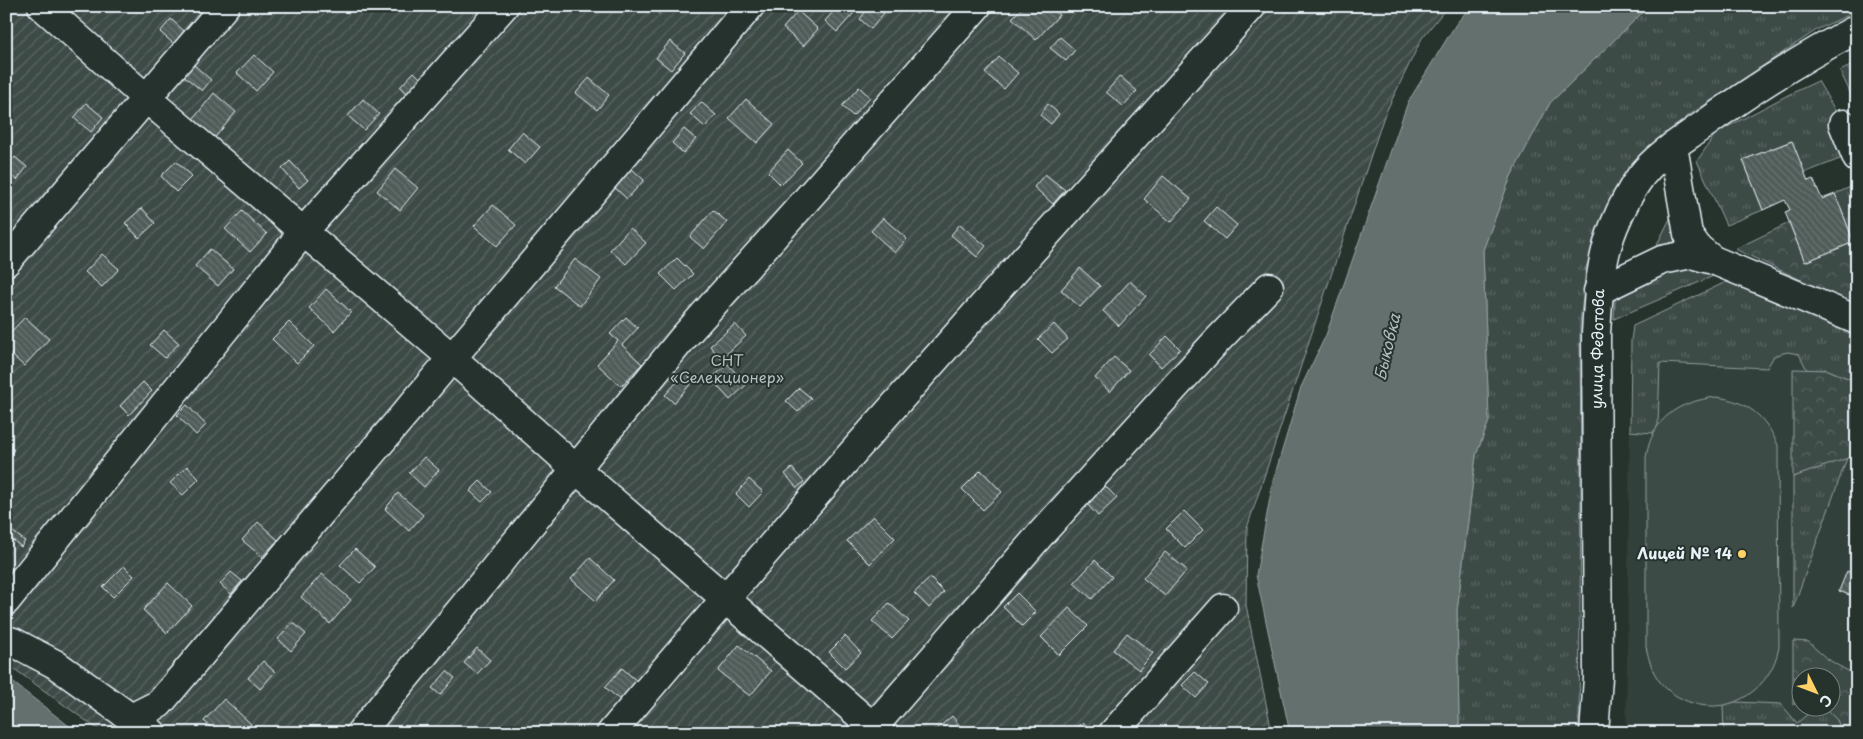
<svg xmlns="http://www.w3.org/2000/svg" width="1863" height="739" viewBox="0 0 1863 739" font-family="'Playpen Sans',sans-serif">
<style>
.built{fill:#333f3a;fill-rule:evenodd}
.grass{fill:url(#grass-tufts);stroke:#939ea0}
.forest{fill:url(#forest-crowns);stroke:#939ea0}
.garden{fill:url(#garden-furrows);stroke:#939ea0}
.pitch{fill:#3e4b47;stroke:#939ea0}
.water{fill:#636f6d;stroke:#98a3a5}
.building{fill:url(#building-back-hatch);stroke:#e8f1f8}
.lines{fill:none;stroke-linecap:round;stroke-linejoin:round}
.minor-casing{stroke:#e8f1f8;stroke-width:31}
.minor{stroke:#26332d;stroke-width:28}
.poi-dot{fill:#ffd166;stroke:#26332d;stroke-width:2}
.labels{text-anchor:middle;stroke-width:4;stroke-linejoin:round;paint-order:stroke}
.street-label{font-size:15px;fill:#e8f1f8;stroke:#26332d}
.park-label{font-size:15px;fill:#b5bfc3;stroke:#26332d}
.poi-label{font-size:15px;font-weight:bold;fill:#e8f1f8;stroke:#26332d;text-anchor:end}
.water-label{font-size:16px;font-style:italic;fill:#b3bdc0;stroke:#26332d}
</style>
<defs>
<pattern id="grass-tufts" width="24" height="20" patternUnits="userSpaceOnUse" patternTransform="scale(1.25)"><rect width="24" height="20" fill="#3e4b47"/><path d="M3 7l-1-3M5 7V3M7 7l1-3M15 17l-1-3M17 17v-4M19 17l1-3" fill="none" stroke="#5a6562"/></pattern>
<pattern id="forest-crowns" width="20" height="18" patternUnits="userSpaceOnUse" patternTransform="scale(1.25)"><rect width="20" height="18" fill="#3e4b47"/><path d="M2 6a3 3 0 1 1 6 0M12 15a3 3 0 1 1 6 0" fill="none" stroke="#5a6562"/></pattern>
<pattern id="garden-furrows" width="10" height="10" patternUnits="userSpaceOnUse" patternTransform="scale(1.25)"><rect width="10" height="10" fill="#3e4b47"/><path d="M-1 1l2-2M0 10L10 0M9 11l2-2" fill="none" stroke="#5a6562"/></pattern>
<pattern id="building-back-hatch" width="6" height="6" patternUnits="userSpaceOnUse" patternTransform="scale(1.25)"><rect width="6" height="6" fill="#505c59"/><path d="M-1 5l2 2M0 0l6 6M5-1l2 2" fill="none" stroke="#697472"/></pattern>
</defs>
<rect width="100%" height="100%" fill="#26332d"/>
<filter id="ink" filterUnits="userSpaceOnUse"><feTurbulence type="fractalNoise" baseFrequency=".02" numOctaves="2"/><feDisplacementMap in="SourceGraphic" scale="10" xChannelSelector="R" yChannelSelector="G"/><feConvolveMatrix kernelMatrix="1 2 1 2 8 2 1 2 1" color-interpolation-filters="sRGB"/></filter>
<g filter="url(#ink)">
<path class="built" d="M1725,298L1857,354V725L1837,733H1626L1631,341ZM1800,676H1830V706H1800Z"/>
<path class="grass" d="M1649,6H1857V11L1818,29L1688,116L1646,154L1621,185L1604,213L1586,268L1580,324L1581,489L1579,733H1460L1459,721L1457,611L1476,455L1489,421L1483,250L1511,176L1550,103Z
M1857,63V107L1840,71Z
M1818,81L1843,124L1855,153L1804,173L1791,141L1743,160L1763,210L1726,225L1697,161L1716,133L1788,95Z
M1857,184V241L1854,242L1835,194Z
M1682,195L1688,234L1732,268L1614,319L1616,283L1645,268Z
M1745,273L1761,280L1754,293L1857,337V382L1828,370H1807L1799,354L1787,352L1774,356L1767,368L1660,363L1658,425L1653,433L1630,431L1631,341L1633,326Z
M1847,458L1793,608V477Z
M1735,702L1781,704L1797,723L1816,707H1824L1837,720L1842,731L1837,733H1724L1723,705Z"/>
<path class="forest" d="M1789,223L1805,262L1854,242L1857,249V306L1735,249Z
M1793,369L1828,370L1857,382V455L1793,477Z
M1793,641L1809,642C1822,657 1839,667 1857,675V725L1842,731L1837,720L1824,707L1830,706V676H1800V700L1793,705Z"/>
<path class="garden" d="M6,6H1448L1422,38L1384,116L1247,528L1246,605L1272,733H103L6,663Z"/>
<path class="pitch" d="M1716,397C1748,401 1765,416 1778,445L1779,647C1772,687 1733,716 1692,703C1680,699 1668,692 1660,682C1652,672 1649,660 1646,647V457C1653,417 1678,402 1716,397Z"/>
<path class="water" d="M1471,6H1649L1550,103L1511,176L1483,250L1489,421L1476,455L1457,611L1459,721L1460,733H1290L1256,575L1273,481L1301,387L1326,335L1408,102L1456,24Z
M6,677L78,733H6Z"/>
<path class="building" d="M651,6H666L659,14Z
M838,6H860L837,32L825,21Z
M870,6H875L884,13L871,29L860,19Z
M907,6H924L917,14Z
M1024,6H1050L1059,15L1036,40L1012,18Z
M798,11L818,29L803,46L783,28Z
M171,19L184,31L174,44L160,32Z
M1060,37L1075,50L1066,61L1050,48Z
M670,41L685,53L671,70L656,58Z
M254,55L273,72L256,91L237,73Z
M999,57L1018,73L1004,89L985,73Z
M193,64L211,80L202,91L183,75Z
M414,72L424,82L409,97L400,87Z
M1120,76L1137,91L1123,106L1106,92Z
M589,78L609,95L597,110L576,93Z
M6,86L15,93L6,104Z
M859,87L870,97L853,116L842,106Z
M214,93L236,112L212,141L190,123Z
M363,99L379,114L364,130L348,116Z
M746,99L774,124L757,143L729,118Z
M701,102L716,115L705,127L690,114Z
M86,103L103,117L91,132L74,118Z
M1048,104L1059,114L1051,124L1040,115Z
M684,129L696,139L683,153L672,143Z
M522,132L540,147L525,164L508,149Z
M1792,141L1808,181L1813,179L1822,199L1835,194L1854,242L1805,262L1785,212L1790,210L1785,200L1763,210L1743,160Z
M788,150L802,163L781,185L768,172Z
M15,157L27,167L17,180L6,172V167Z
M176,161L192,176L176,192L161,176Z
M290,161L308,180L299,188L282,169Z
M631,168L644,180L627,199L614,187Z
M395,169L418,188L400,210L377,191Z
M1045,174L1065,190L1053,204L1034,187Z
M1163,176L1191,199L1171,222L1144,199Z
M493,205L516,225L497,246L474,226Z
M1216,207L1237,225L1225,239L1204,221Z
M142,208L155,223L139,238L125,223Z
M713,210L727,222L704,249L690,237Z
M242,211L267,234L250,252L225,229Z
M883,218L907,239L895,253L871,231Z
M960,224L986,246L977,257L951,235Z
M630,228L646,243L626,264L610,250Z
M210,249L233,269L218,286L195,266Z
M102,254L119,269L102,287L85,272Z
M677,258L693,274L676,290L660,274Z
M575,259L601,279L580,306L554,286Z
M1080,268L1100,286L1080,307L1061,290Z
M1130,281L1146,296L1119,326L1103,311Z
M326,289L351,312L334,331L309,308Z
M25,317L49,339L24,366L6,350V337Z
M626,317L638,328L622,345L642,364L621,386L597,364L618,341L610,334Z
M289,322L314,346L297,363L272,339Z
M735,324L746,336L721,359L710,346Z
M1054,324L1068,339L1052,353L1038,339Z
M164,330L179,343L165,358L150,345Z
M1167,336L1180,349L1161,367L1149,355Z
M1114,357L1129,370L1110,392L1095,378Z
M728,364L746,385L730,400L711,379Z
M685,373L693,381L674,403L665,395Z
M143,382L152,391L129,415L120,406Z
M799,388L811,398L798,412L786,401Z
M187,405L206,425L196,435L177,415Z
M6,443L14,450L6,458Z
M424,457L439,470L424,487L409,473Z
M187,466L199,479L183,495L170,483Z
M792,468L804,482L797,488L785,474Z
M981,470L1002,492L983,510L962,489Z
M749,479L763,492L749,507L736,494Z
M480,481L492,492L482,502L470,491Z
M1103,484L1117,498L1098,516L1085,502Z
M398,493L423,515L409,531L385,509Z
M1184,511L1203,530L1185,548L1166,529Z
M873,516L895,538L870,564L847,541Z
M258,522L278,540L262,557L242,540Z
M12,531L25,541L21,547L8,536Z
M355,549L375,567L360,583L340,565Z
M1165,552L1187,570L1165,596L1143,578Z
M590,558L614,580L596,601L571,579Z
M1095,560L1112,577L1092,599L1074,583Z
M124,566L134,576L113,597L103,587Z
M1847,571L1857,575V598L1839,591Z
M231,572L242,581L231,594L220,584Z
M322,574L351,600L330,624L301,597Z
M930,578L944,592L929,608L914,593Z
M168,583L192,606L167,633L143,610Z
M1017,593L1036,612L1022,626L1003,607Z
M889,603L909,621L892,639L872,621Z
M1069,608L1088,626L1059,655L1041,637Z
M293,622L306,634L291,651L278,639Z
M1127,633L1153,653L1139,670L1113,650Z
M845,636L861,653L845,668L829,652Z
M739,645L771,671L750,696L718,671Z
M477,648L490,660L477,674L464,663Z
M263,661L275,672L260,689L248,678Z
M622,668L639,683L622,702L605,687Z
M447,671L455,678L440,695L432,688Z
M1195,672L1209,684L1196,698L1182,685Z
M224,699L251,724L243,733H217L204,721Z
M952,716L966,733H932Z
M1083,722L1093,732L1072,733Z
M1208,724L1219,733H1201Z"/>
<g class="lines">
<defs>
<path id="minor" d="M42,6L146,98L451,357L576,469L880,733
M1843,124L1857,158
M1673,146L1688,234L1698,248L1713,260L1857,320
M6,262L225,6
M1598,291L1662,260L1691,254L1713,260
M6,601L304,231L504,6
M6,640L13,642L55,664L152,733
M131,718L159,704L750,6
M360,733L683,338L793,215L977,6
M611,733C819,486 1036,246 1252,6
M868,733L1040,535L1215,343L1269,287
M1113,733L1223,608
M1594,733L1598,678L1596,334C1598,298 1600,260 1614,226C1621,209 1630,191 1641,176C1657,155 1681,141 1702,126C1752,90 1803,57 1857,29"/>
</defs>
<use href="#minor" class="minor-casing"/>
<use href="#minor" class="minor"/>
</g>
</g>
<circle class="poi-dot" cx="1742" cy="554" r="5"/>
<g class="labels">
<g class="street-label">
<text transform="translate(1598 349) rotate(-89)" y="5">улица Федотова</text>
</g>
<g class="park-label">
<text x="727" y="366">СНТ<tspan x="727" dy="17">«Селекционер»</tspan></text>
</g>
<g class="poi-label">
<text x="1732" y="559">Лицей № 14</text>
</g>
<g class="water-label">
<text transform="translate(1387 347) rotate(-77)" y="6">Быковка</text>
</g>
</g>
<rect width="1863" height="739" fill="none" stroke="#26332d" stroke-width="25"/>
<rect x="12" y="12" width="1838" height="714" fill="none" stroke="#e8f1f8" stroke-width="2" filter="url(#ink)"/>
<g transform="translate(1816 692) rotate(132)"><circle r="24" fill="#26332d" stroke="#747f7e"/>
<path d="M0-4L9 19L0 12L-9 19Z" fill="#ffd166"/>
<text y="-8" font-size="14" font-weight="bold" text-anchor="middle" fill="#e8f1f8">С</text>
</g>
</svg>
